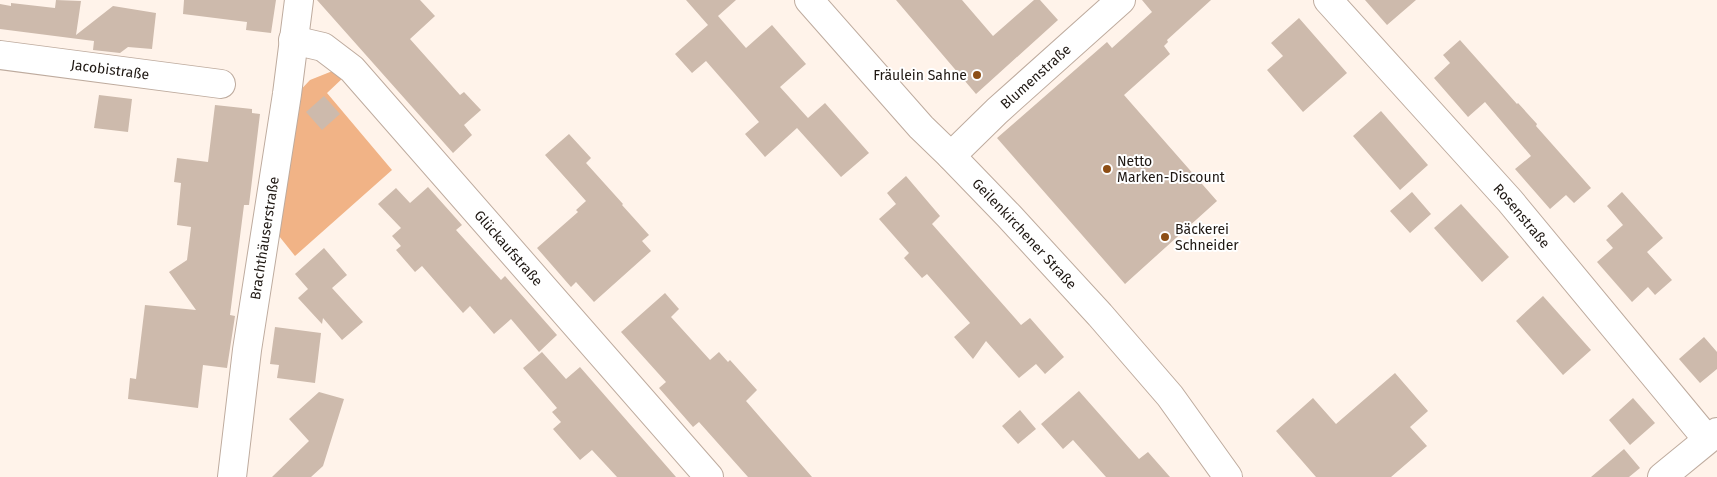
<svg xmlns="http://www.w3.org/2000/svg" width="1717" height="477" viewBox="0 0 1717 477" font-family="'Fira Sans',sans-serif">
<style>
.green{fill:#f1b386}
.building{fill:#cdbaac}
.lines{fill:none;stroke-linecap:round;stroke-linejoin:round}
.street-casing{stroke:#beab9e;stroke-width:30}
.primary-casing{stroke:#beab9e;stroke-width:30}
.street{stroke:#fff;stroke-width:28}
.primary{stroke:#fff;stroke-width:28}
.poi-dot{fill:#8d4e15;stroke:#fff;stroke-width:2}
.labels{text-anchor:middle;stroke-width:4;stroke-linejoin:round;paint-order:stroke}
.street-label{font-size:14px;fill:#1e1712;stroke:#fff}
.poi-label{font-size:14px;fill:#1e1712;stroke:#fff;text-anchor:start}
</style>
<rect width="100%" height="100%" fill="#fff3ea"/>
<path class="green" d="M335,70L345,76L327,93L392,170L295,256L275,231L294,97L310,80Z"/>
<path class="building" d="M56,0L81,1L76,35L113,6L156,13L152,49L128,47L120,53L93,50L94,41L0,29V4L11,6V3L55,8Z
M184,0H276L271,33L246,30L247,22L183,14Z
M317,0H420L435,16L410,39L460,95L464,92L481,110L464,125L472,135L453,153Z
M686,0H736L718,16L746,48L772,25L806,64L780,87L808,118L800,125L825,103L869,153L841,177L797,128L765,157L745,134L759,122L734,93L706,61L692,73L675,54L708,25Z
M896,0H962L993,36L1034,0H1040L1058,20L976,94Z
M1142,0H1211L1167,40L1168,42L1164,46L1170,54L1124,95L1217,201L1125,284L997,138L1107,42L1112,48L1152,12Z
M1365,0H1416L1387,25Z
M1299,18L1347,73L1303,112L1267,70L1283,56L1271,43Z
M1460,40L1517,104L1518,103L1537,124L1536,126L1591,188L1574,203L1566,195L1550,209L1515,169L1531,156L1485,102L1468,117L1434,78L1450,63L1443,55Z
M99,95L132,99L128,132L94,128Z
M324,96L340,114L322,130L306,112Z
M215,105L252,109V113L260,114L249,205H244L230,315L235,316L227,368L203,365L198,408L128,399L130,378L136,379L145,305L196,310L169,272L187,260L191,227L177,225L181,183L174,182L177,158L208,162Z
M1381,111L1428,165L1400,190L1353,136Z
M569,134L591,158L586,163L623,204L622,205L649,235L642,241L651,251L594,302L576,282L571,287L537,248L578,212L576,210L586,201L545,155Z
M906,176L940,216L932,224L1021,325L1030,318L1064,357L1045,374L1036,364L1019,378L986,341L973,359L954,337L970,323L927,274L922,278L904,258L909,253L879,219L896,204L887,193Z
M428,187L462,225L456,230L501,280L505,276L557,335L539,352L511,319L494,334L470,306L463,313L422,266L415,272L396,250L401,246L392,236L401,228L378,204L396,188L410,203Z
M1412,192L1431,214L1410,233L1390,211Z
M1622,192L1663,238L1647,252L1672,280L1655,295L1648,287L1632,302L1597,262L1613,248L1606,240L1623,225L1607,206Z
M1461,204L1509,257L1482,282L1434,228Z
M324,248L347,275L332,288L363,322L342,340L323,318L322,324L298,298L308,289L295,274Z
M665,293L679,309L671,317L710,360L719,352L728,362L730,360L757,390L746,401L812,477H748L699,422L693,427L659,388L666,382L621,332Z
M1543,296L1591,350L1563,375L1516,321Z
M275,327L321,333L315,383L277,378L279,365L270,364Z
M1704,337L1717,352V369L1700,383L1679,359Z
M542,352L566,379L580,367L676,477H617L592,450L580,460L553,429L561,422L552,412L557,408L523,368Z
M1395,373L1428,411L1410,427L1427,446L1391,477H1316L1276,431L1313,398L1336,424Z
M1079,391L1139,459L1148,452L1170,477H1106L1073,440L1063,449L1041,424Z
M319,392L344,399L323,466L311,477H272L309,441L289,419Z
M1633,398L1655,423L1630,445L1609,420Z
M1020,410L1036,429L1018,444L1002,426Z
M1624,449L1640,468L1629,477H1591Z"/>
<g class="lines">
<defs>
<g id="street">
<path id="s1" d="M1328,0L1510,201L1707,439"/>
<path id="s2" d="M293,40L323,47L352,69L709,477"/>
<path id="s3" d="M0,55L221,84"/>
<path id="s4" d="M951,156L997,111L1121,0"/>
<path id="s5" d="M232,477L247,350L287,94L299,0"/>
<path d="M1662,477L1717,432"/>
</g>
<g id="primary">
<path id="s6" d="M809,0L921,127L951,156L1009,216L1100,315L1170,396L1228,477"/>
</g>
</defs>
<use href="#street" class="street-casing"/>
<use href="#primary" class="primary-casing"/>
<use href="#street" class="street"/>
<use href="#primary" class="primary"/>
</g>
<g class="poi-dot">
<circle cx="977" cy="75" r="5"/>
<circle cx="1107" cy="169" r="5"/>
<circle cx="1165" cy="237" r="5"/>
</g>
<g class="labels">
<g class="street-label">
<text dy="5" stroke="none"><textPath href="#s3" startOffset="111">Jacobistraße</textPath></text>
<text dy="5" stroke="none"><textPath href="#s4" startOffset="116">Blumenstraße</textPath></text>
<text dy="5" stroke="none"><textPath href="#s1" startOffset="290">Rosenstraße</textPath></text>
<text dy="5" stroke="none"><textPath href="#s6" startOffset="318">Geilenkirchener Straße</textPath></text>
<text dy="5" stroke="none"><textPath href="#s5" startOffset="241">Brachthäuserstraße</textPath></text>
<text dy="5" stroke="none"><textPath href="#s2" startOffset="305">Glückaufstraße</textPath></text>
</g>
<g class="poi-label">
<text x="967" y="80" text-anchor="end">Fräulein Sahne</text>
<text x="1117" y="166">Netto<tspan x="1117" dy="16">Marken-Discount</tspan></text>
<text x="1175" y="234">Bäckerei<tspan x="1175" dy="16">Schneider</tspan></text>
</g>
</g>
</svg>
